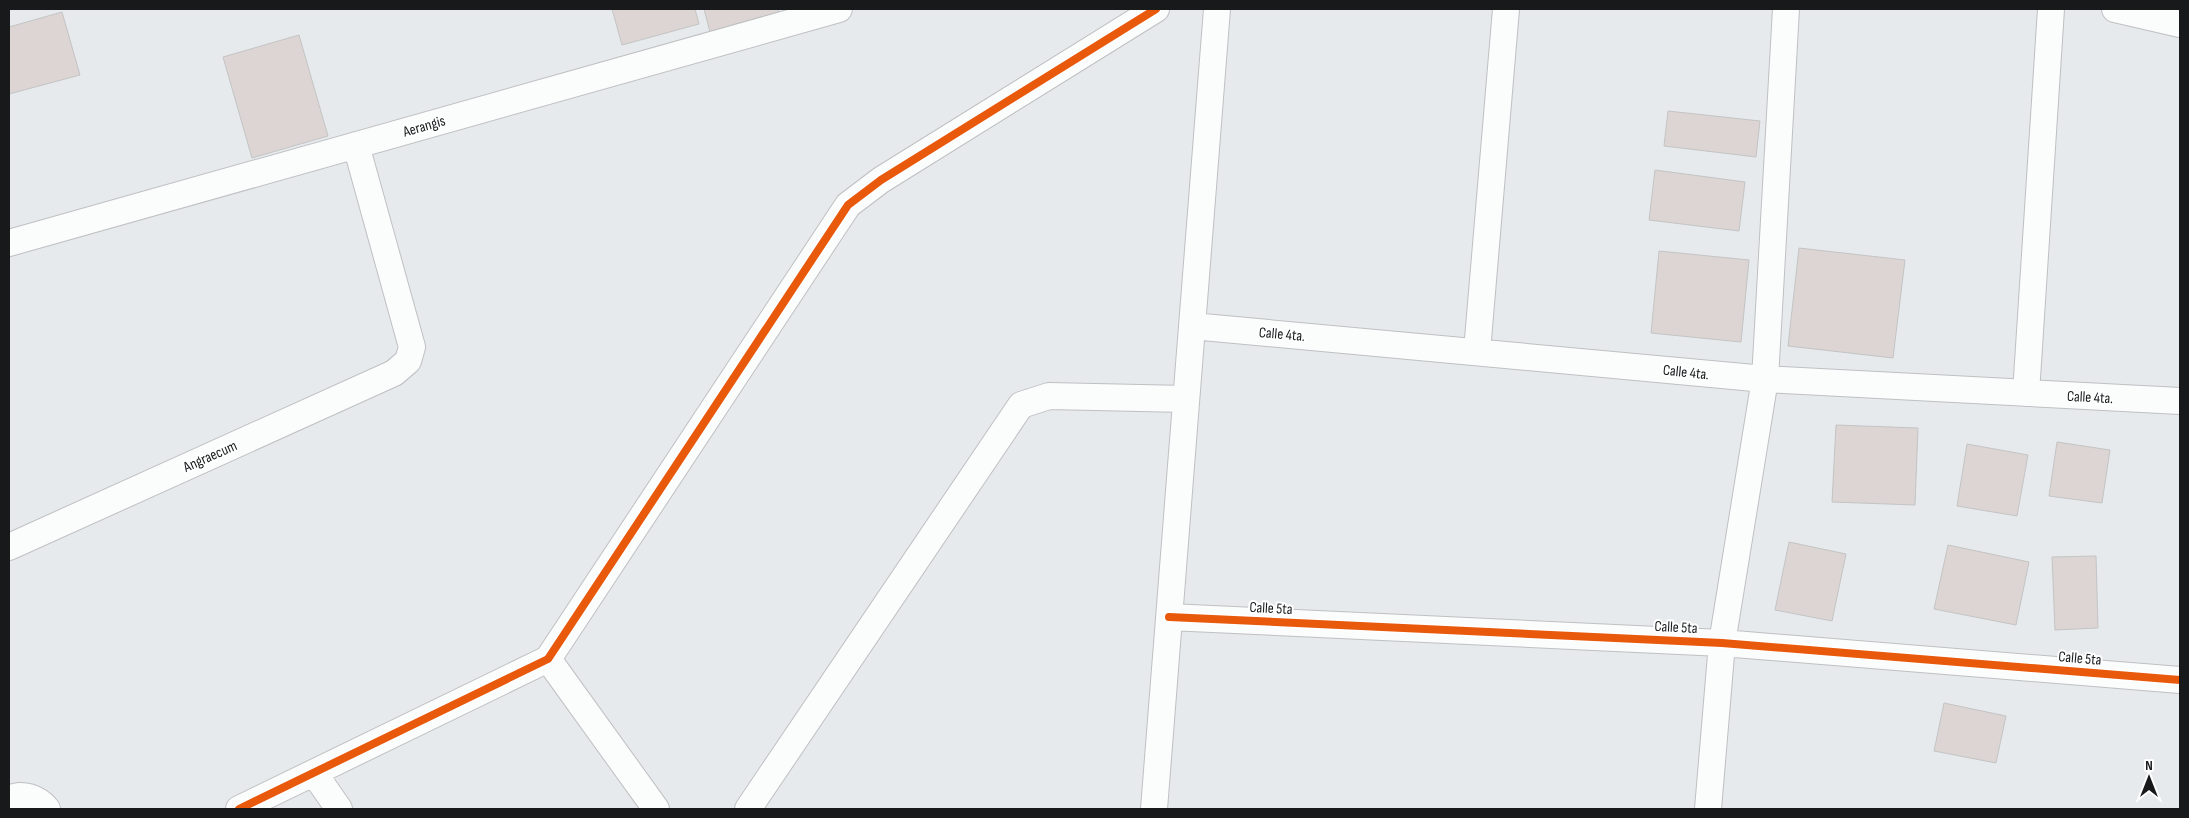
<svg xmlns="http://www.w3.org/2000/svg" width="2189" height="818" viewBox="0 0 2189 818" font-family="'Sofia Sans Condensed',sans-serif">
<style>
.building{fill:#dcd5d3;stroke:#c3c4c4}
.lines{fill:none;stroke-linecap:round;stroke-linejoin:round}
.street-casing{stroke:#bec0c2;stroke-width:28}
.street{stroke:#fbfcfc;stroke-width:26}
.cycleway-casing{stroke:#fff;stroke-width:11}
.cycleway{stroke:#e8590c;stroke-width:8}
.labels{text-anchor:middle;stroke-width:4;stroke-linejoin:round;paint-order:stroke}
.street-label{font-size:15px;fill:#17191b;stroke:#fff}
</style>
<rect width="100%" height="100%" fill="#e7eaed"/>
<path class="building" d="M612,9H695L699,24L622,45Z
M704,9H778L779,12L710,32Z
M62,12L80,75L9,94V27Z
M299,35L328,136L252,158L223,57Z
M1668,111L1760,121L1756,157L1664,146Z
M1655,170L1745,182L1739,231L1649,220Z
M1799,248L1905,260L1893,358L1788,346Z
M1659,251L1749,260L1741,342L1651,333Z
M1836,425L1918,428L1915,505L1832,502Z
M2057,442L2110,450L2102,503L2049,496Z
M1967,444L2028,455L2017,516L1957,506Z
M1789,542L1846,554L1832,621L1775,610Z
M1948,545L2029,562L2016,625L1934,609Z
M2096,556L2098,628L2055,630L2052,557Z
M1944,703L2006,716L1996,763L1934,751Z"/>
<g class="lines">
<defs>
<path id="street" d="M2115,9L2180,24
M9,243L839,9
M1192,326L1765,379L2180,401
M1477,351L1506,9
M2026,393L2051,9
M9,547L394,373L408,361L412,347L356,145
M1169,617L1722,643L2180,680
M548,659L656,809
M314,773L339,809
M9,799C22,792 38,798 47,809
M239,809L548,659L848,205L881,180L1156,9
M748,809L1021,405L1049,396L1186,399
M1154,809L1217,9
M1708,809L1722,643L1765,379L1786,9"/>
</defs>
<use href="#street" class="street-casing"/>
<use href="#street" class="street"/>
<defs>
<path id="cycleway" d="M1169,617L1722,643L2180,680
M239,809L548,659L848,205L881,180L1156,9"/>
</defs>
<use href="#cycleway" class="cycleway-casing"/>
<use href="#cycleway" class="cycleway"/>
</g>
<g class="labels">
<g class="street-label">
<text transform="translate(424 126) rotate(-16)" y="5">Aerangis</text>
<text transform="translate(1282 334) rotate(5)" y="5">Calle 4ta.</text>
<text transform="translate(1686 372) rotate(6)" y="5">Calle 4ta.</text>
<text transform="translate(2090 397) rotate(3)" y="5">Calle 4ta.</text>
<text transform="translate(210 456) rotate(-24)" y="5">Angraecum</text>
<text transform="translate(1271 608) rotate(3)" y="5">Calle 5ta</text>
<text transform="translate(1676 627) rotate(3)" y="5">Calle 5ta</text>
<text transform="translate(2080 658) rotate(5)" y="5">Calle 5ta</text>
</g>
</g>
<rect width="2189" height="818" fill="none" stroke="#17191b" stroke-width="20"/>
<g transform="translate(2149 778)" stroke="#ffffff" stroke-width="4" paint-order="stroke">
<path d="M0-4L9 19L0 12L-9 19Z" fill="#17191b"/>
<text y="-8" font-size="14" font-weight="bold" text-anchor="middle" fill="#17191b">N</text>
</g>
</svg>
